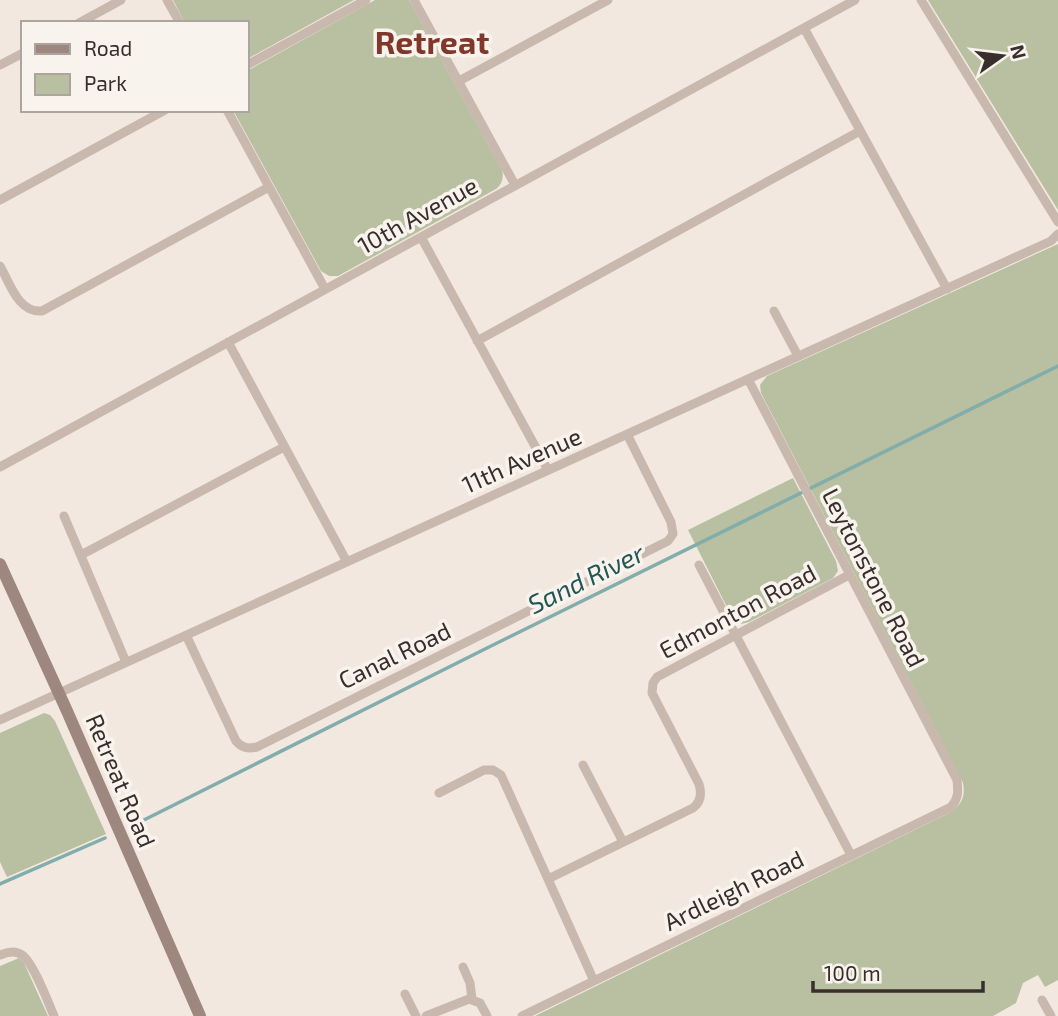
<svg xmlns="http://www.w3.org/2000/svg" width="1058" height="1016" viewBox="0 0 1058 1016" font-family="'Exo 2',sans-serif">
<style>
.green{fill:#b8c0a1}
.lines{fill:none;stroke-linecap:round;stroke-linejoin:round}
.stream{stroke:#81adab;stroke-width:3.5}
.street{stroke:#c9b8ad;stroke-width:9}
.secondary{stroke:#9d877e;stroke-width:12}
.labels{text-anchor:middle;stroke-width:7;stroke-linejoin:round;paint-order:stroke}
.street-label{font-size:24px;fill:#382e2b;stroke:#f9f3ed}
.water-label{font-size:26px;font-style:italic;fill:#235756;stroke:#f9f3ed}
.district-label{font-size:32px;font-weight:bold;fill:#81382a;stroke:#f9f3ed}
</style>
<rect width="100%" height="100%" fill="#f2e8e0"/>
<path class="green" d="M173,0H354L247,59V23H185Z
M375,0H409L502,170C504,178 502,184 496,189L338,276H329L321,271L233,110H247V71Z
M928,0H1058V210Z
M1058,244V980L1045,987L1038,975L1023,983L1016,1003L993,1016H535L947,814C960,807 966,798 963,783L761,393L760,385L767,376Z
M793,478L836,561L838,571L833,578L749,622L741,624L733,619L688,530Z
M44,713L50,715L55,721L106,834L7,877L0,862V733Z
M19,958L24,963L48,1016H0V966Z"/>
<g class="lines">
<path class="stream" d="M132,826L487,648L1058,366
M0,884L105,838"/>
<path class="street" d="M167,0L180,23
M414,0L515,185
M921,0L1058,222
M79,23L121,0
M804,28L947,289
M0,65L23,53
M247,65L366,0
M459,81L608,0
M227,110L325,289
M0,200L165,110
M421,237L548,470
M0,266C10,283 18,313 42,311L269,187
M774,311L798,356
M477,341L860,131
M228,342L347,562
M0,467L855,0
M64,516L126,662
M81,555L284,447
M699,565L851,855
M186,635L236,741C242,748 248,749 257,747L668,541L673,534L671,522L627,434
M0,720L1051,241L1058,234
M583,765L623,842
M439,793L484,770H493L501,775L594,981
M548,879L693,808C701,802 702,794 699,784L652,693L653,683L657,677L849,575
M0,955C7,952 15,950 22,955C33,962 48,1002 54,1016
M463,967L470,983L472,999
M405,994L416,1016
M1042,1000L1051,1016
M426,1016L469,999L480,1003L487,1016
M522,1016L951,807C959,798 958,791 957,780L748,379"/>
<path class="secondary" d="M0,564L67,711L200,1016"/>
</g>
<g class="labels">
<g class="street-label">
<text transform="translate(418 216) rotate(-29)" y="8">10th Avenue</text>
<text transform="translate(522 461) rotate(-24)" y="8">11th Avenue</text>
<text transform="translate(873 578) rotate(63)" y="8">Leytonstone Road</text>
<text transform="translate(738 612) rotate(-28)" y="8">Edmonton Road</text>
<text transform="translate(395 656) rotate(-26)" y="8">Canal Road</text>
<text transform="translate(120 781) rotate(67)" y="8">Retreat Road</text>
<text transform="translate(734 891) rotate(-26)" y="8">Ardleigh Road</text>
</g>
<g class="water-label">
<text transform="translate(586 579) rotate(-26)" y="9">Sand River</text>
</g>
<g class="district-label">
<text x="432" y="54">Retreat</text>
</g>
</g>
<rect x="21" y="21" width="228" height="91" fill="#f9f3ed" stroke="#aca49f" stroke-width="2"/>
<rect x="35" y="44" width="35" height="10" fill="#9d877e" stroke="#aca49f" stroke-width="2"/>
<text x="84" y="56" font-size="21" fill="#382e2b">Road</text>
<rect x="35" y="74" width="35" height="21" fill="#b8c0a1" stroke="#aca49f" stroke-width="2"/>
<text x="84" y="91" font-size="21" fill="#382e2b">Park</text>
<g transform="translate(1002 56) rotate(76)" stroke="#f9f3ed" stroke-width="5" paint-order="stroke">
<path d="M0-5L12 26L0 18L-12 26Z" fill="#382e2b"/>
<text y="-10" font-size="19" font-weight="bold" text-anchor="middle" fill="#382e2b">N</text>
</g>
<path d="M813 981v10h170v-10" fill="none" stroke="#382e2b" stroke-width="3.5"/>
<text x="824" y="981" font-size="21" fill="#382e2b" stroke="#f9f3ed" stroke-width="5" paint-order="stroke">100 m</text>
</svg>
